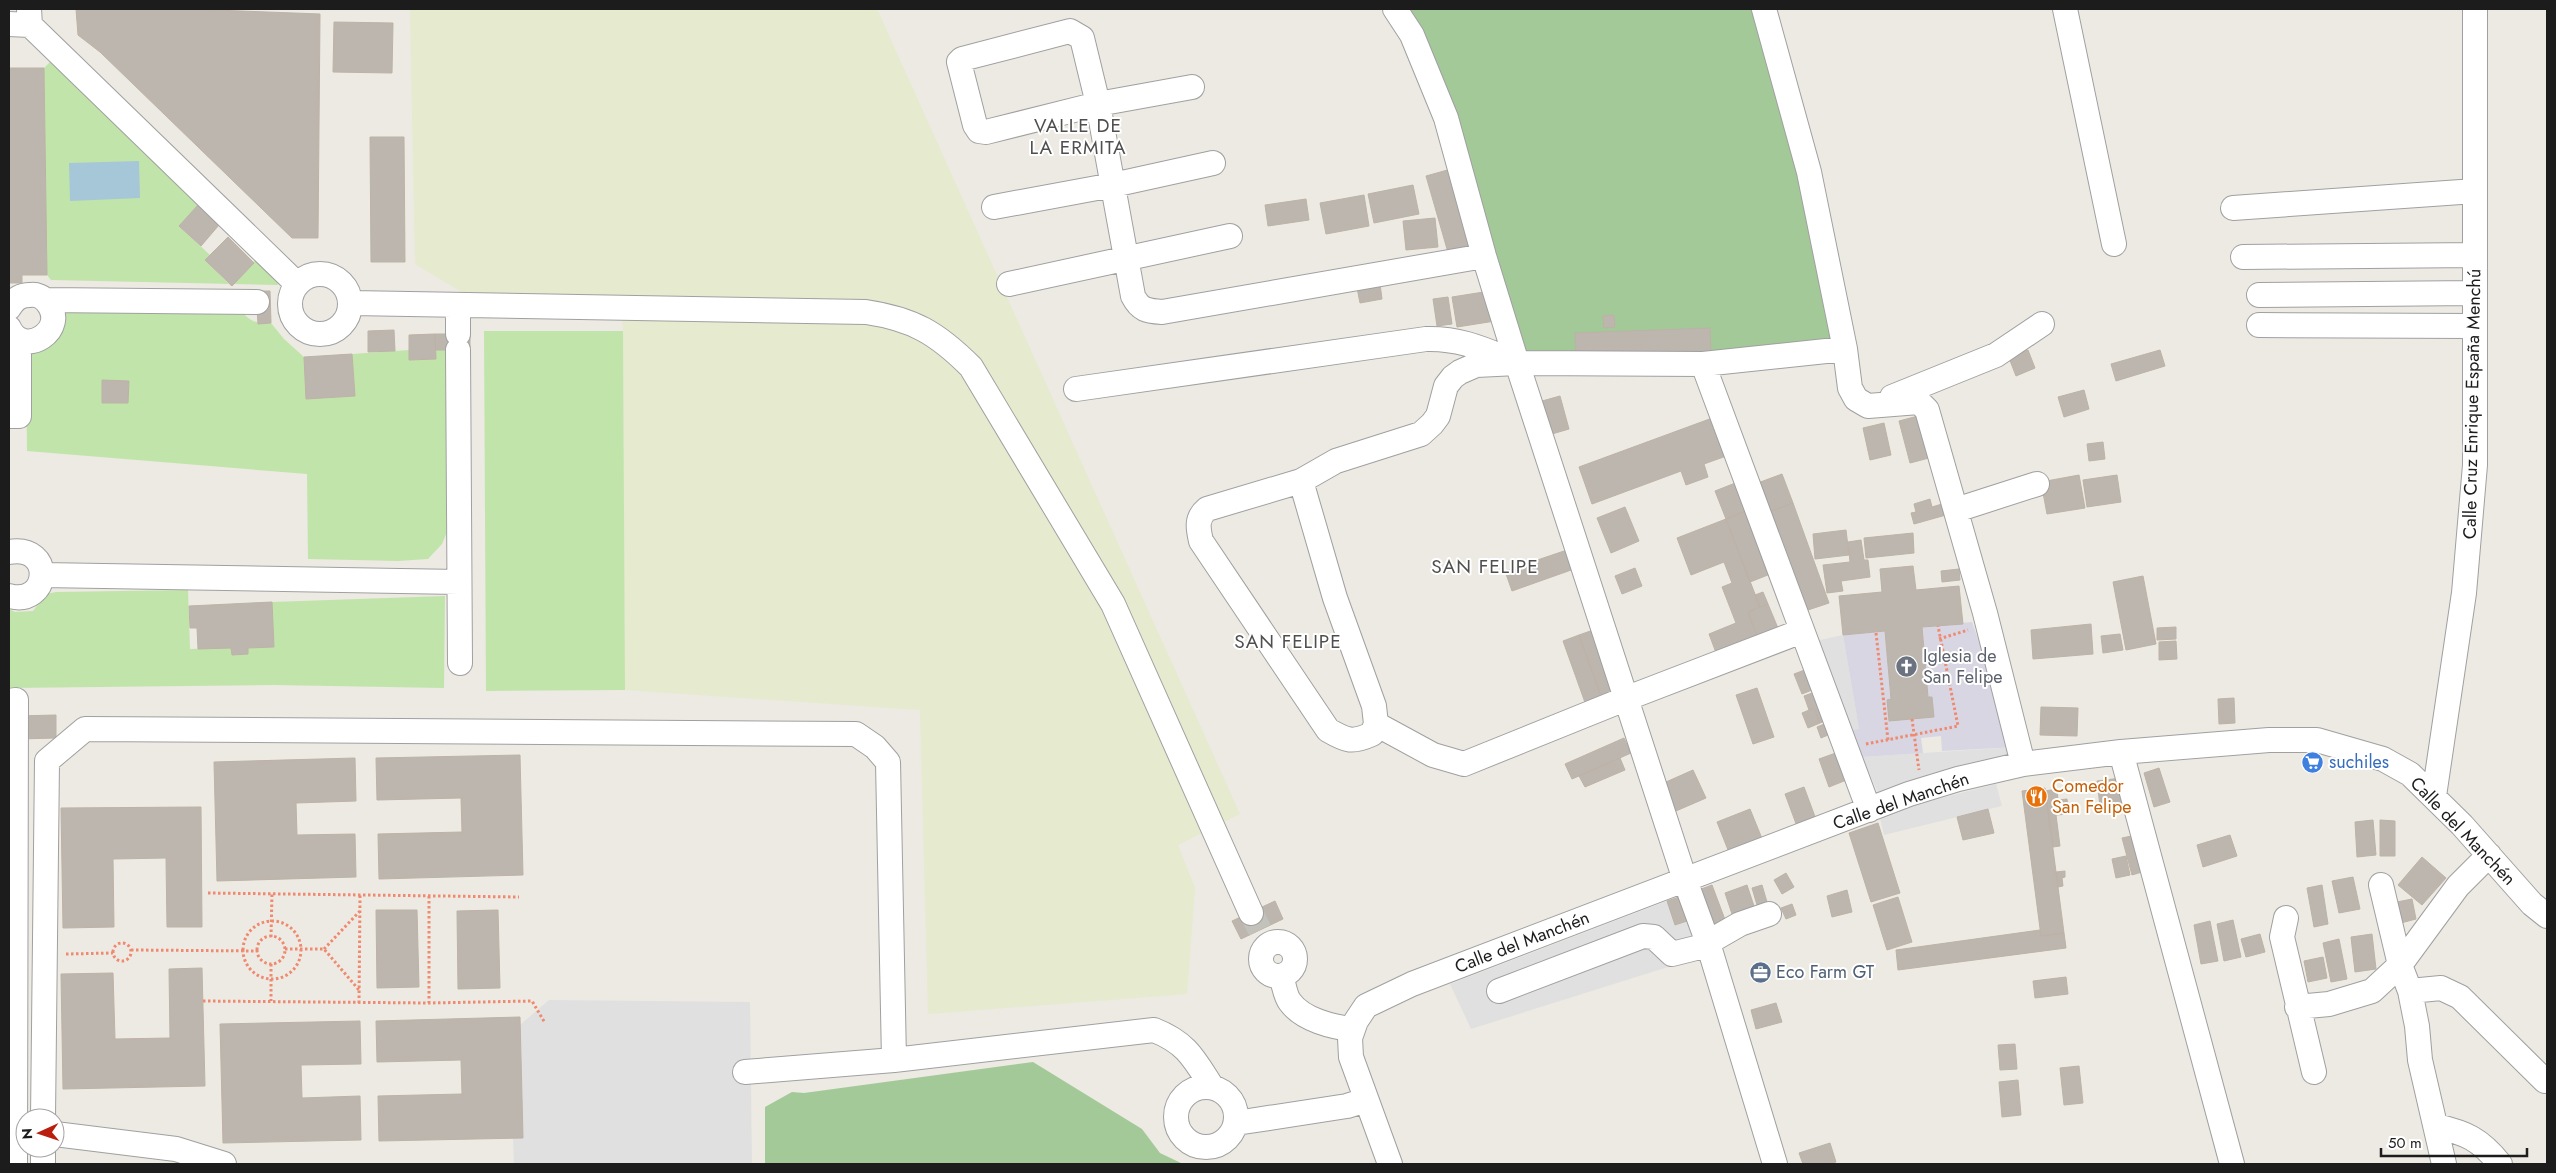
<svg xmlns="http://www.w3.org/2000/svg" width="2556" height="1173" viewBox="0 0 2556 1173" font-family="Jost,sans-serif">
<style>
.farmland{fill:#e6eace}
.grass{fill:#c1e4ab}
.forest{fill:#a3c999}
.parking{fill:#e0e0e0}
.plaza{fill:#d8d6e2}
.water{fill:#a5c7d7}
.building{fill:#bdb6af;stroke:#bdb2a5}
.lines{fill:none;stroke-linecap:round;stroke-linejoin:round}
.minor-tunnel{stroke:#c2c1ba;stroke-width:24;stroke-dasharray:24 12;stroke-linecap:butt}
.minor-casing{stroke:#a0a0a0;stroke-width:26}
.path{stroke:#ef8970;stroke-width:3;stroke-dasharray:2.5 2.5;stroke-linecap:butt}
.minor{stroke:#fff;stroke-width:24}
.labels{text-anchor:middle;stroke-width:4;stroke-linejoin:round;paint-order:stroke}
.street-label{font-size:18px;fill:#1c1c1c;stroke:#fff}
.worship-label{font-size:18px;fill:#5b616d;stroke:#fff;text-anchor:start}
.shop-label{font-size:18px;fill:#366cbe;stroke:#fff;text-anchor:start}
.food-label{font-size:18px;fill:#c56008;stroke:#fff;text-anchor:start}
.service-label{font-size:18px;fill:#4e5e75;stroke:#fff;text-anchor:start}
.neighbourhood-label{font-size:19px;letter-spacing:1px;fill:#4f4f4f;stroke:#fff}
</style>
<rect width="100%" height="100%" fill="#eceae2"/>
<path class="farmland" d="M410,9H877L1240,814L1178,845L1195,888L1187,994L928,1014L920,710L625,690L623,331L620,295L465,294L415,264Z"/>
<path class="grass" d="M51,61L198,205L179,226L210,255L205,260L231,286L261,254L282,282L277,285L51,280L47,275L44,68Z
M239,309C250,321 255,324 271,323L284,339L304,357L307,399L355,396L352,354L409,350L410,360L435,359V350H449V527L442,544L428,559L398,561L308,559L307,474L27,451L26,355L63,312Z
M484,331H623L625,690L486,691Z
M188,590L190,649L231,648L232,655L248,654V648L274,647L272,602L445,596L444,688L274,685L9,688V609L15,612L33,611L46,594L56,592Z"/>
<path class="forest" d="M1398,9H1759L1841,341L1827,347L1519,361Z
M1033,1062L1142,1129L1160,1153L1183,1164H765V1107L792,1092L804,1093Z"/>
<path class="parking" d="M1843,635L1859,729L1852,730L1815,641Z
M2016,747L2018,753L1878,793L1862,757Z
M1996,784L2002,806L1884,835L1879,814Z
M1667,901L1675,925L1690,920L1703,956L1471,1029L1450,984Z
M549,1000L750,1002L752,1164H514L513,1138L523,1137L520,1025Z"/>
<path class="plaza" d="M1972,622L2016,747L1942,751L1941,736L1921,738L1923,753L1862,757L1852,730L1859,729L1843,635L1885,631L1891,699L1887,700L1934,717L1932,697H1928L1922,627Z"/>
<path class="water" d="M139,161L140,198L70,201L69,163Z"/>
<path class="building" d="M76,9H188L320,14L318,238H292L100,52L78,35Z
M334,22L393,23L392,73L333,72Z
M9,68H44L47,275H22V283H9Z
M370,137H404L405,262H371Z
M1451,169L1473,249L1449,256L1426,176Z
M1413,185L1419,214L1374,223L1368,194Z
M1364,195L1369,226L1326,234L1320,203Z
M1306,199L1309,220L1268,226L1265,205Z
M198,205L219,225L201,246L179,226Z
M1435,218L1438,247L1406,250L1403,221Z
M228,237L254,263L232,286L205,260Z
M1380,284L1382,299L1360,303L1357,288Z
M256,291H270L271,323L258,324Z
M1490,291L1495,321L1457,327L1452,297Z
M1448,297L1452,324L1437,326L1433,299Z
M1614,315L1615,327L1604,328L1603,316Z
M1710,328L1711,354L1576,360L1575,333Z
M394,330L395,351L368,352V331Z
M435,334L436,359L409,360V335Z
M435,334H470V350H435Z
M2028,350L2035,368L2016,376L2009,358Z
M2160,350L2165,366L2116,381L2111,364Z
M352,354L355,396L306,399L304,357Z
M102,380L129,381L128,403H102Z
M2084,390L2089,409L2064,417L2058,397Z
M1560,396L1569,429L1545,436L1535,403Z
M1918,416L1929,458L1910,463L1899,421Z
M1715,417L1729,455L1704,464L1708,477L1686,485L1681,471L1592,504L1579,467Z
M1884,423L1891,455L1870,460L1863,428Z
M2103,442L2105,459L2089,461L2087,444Z
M1782,474L1793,503L1766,513L1755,484Z
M2079,475L2085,508L2047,514L2041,482Z
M2117,475L2121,502L2087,507L2083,480Z
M1743,480L1753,508L1726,519L1715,491Z
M1930,499L1932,507L1942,504L1946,515L1914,524L1911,513L1916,512L1914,504Z
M1793,503L1829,603L1802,612L1766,513Z
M1625,507L1639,541L1611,553L1597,518Z
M1753,508L1778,571L1750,582L1726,519Z
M1726,519L1760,607L1748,612L1759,642L1718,658L1709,634L1736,623L1722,587L1732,583L1724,562L1691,575L1677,538Z
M1846,530L1849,555L1815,559L1813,534Z
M1913,533L1914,553L1866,558L1864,538Z
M1861,540L1864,560H1868L1870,577L1841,581L1843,591L1827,593L1823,565L1850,562L1848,542Z
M1567,550L1574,569L1512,591L1505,571Z
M1913,566L1916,590L1959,586L1963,624L1922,627L1928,697H1932L1934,717L1889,721L1887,700L1891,699L1885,631L1843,635L1839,596L1882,592L1880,569Z
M1635,568L1642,586L1622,594L1615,576Z
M1959,569L1960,580L1942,582L1941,571Z
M2143,576L2156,644L2126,650L2113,582Z
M1763,592L1768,604L1760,607L1755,595Z
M272,602L274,647L248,648V654L232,655L231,648L198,649L197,628H190L189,606Z
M1768,604L1780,633L1759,642L1748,612Z
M2091,624L2093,654L2033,659L2031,630Z
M2176,627V639L2157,640V628Z
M1599,628L1623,695L1603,702L1579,635Z
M2120,634L2123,650L2103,653L2101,636Z
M1579,635L1603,702L1587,708L1563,641Z
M2176,641L2177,659L2159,660V642Z
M1810,668L1817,688L1802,694L1794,674Z
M1757,688L1774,737L1753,744L1736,695Z
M1823,689L1834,717L1820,723L1814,708L1809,710L1804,696Z
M2234,698L2235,723L2219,724L2218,699Z
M2041,707L2078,708L2077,736L2040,735Z
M1814,708L1820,723L1808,728L1802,713Z
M56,715V738L18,739L17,716Z
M1834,720L1844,748L1835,752L1828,735L1821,738L1817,727Z
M1624,738L1631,753L1572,779L1565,764Z
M1844,750L1854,777L1829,787L1819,759Z
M520,755L523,875L379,879L378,834L462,832L461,798L377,800L376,758Z
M355,758L356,801L296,803L297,835L355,834L356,877L217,881L214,762Z
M1620,758L1625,770L1585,787L1579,776Z
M2159,768L2170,802L2154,807L2144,773Z
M1693,770L1706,798L1669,814L1657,786Z
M2121,778L2124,803L2100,806L2097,781Z
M1804,787L1817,822L1798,829L1785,794Z
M2045,788L2064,933L2041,936L2022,791Z
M2057,789L2058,800L2067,799L2069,814L2056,815L2060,846L2053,847L2045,791Z
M201,807L202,927H167L166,858L113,859L114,927L63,928L61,808Z
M1750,809L1763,841L1730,855L1717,822Z
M1988,809L1994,833L1963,840L1957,817Z
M2373,820L2376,855L2357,857L2355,822Z
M2380,820L2395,821V856H2380Z
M1878,823L1900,893L1871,902L1849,833Z
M2136,835L2145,871L2132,875L2122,838Z
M2230,835L2237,856L2203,867L2197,845Z
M2126,856L2130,875L2116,878L2112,859Z
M2422,857L2446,878L2422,905L2398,885Z
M2065,871V877L2062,878L2063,886L2058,887L2056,872Z
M1786,873L1794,887L1782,894L1774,880Z
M2353,877L2360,909L2339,913L2332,881Z
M1712,885L1727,925L1712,931L1696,891Z
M1747,885L1755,909L1733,917L1725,893Z
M1762,885L1767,902L1757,905L1752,888Z
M2322,885L2328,924L2314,927L2307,888Z
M1847,890L1852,912L1832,917L1827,896Z
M1682,896L1690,920L1675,925L1667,901Z
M1898,897L1912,942L1887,950L1873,905Z
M2412,899L2416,919L2397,924L2392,903Z
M1275,901L1283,919L1241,939L1232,921Z
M1792,904L1796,915L1786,919L1781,908Z
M376,910H417L419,987L377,988Z
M498,910L500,988L458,989L457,911Z
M2233,920L2241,957L2224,961L2217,924Z
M2210,921L2218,961L2201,964L2194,925Z
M2040,930L2041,936L2064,933L2066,948L1898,970L1896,950Z
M2260,934L2265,952L2246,957L2241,939Z
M2372,934L2376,969L2355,972L2351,937Z
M2339,939L2347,979L2331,982L2323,943Z
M2323,957L2327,978L2308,982L2304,961Z
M202,968L205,1086L63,1089L61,974L113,973L115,1039L170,1038L169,969Z
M2066,977L2068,994L2035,998L2033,981Z
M1776,1003L1782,1022L1756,1029L1751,1010Z
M520,1017L523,1138L379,1141L378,1096L462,1094L461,1060L377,1062L376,1021Z
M360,1021L361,1064L301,1065L302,1098L360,1096L361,1140L223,1143L220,1024Z
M2015,1044L2017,1069L2000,1070L1998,1045Z
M2079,1066L2083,1103L2064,1105L2060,1068Z
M2018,1080L2021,1115L2002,1117L1999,1082Z
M1830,1143L1836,1162L1827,1164H1803L1799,1153Z"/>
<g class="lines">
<path class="minor-tunnel" d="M1251,913L1260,930"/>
<defs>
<path id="minor" d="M29,9L30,25L297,284
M1395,9L1412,35L1446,118L1484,256L1517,363L1685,880L1708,943L1775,1164
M1764,9L1809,172L1845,349L1850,388L1856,399L1868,406L1919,402L1927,410L1985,613L2023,764
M2065,9L2114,244
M9,24L30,25
M1192,87L1098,104L986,132L979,131L975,125L959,62L962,59L1070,31L1082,38L1098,104L1133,296C1140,310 1147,311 1162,312L1484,256
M994,207L1113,185L1213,163
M2233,208L2475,191
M2243,257L2475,255
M290 304a30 30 0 1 1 60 0a30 30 0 1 1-60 0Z
M1009,284L1230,236
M2259,295L2474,293
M46,300L257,302
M351,303L866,312C913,319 937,333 971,367L1113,604L1251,913
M458,306V334
M9,308C14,299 20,295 30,295C36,294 43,297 47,302C70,330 23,359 9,328
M2259,325L2474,326
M458,350L460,663
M1703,364L1869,810
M1076,389L1426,339C1460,338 1483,349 1513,361
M1892,397L1996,355L2042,324
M9,416H19V339
M1301,481L1335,598L1374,706L1376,724L1372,734C1352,743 1347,741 1328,730L1201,541C1198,528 1196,518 1207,509L1301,481L1336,461L1421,434L1432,424L1438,416L1446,386L1453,377L1460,372L1476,365L1517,363L1703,364L1845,349
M1956,510L2037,484
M9,552C55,544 50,607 9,596
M42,575L459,582
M9,701L16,700L15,1164
M1376,724L1433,755L1464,764L1625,699L1802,631
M2121,752L2232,1164
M2434,796L2464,593L2475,465V9
M2381,885L2400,965L2410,991L2417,1026L2420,1060L2444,1164
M2286,918L2282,937L2314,1072
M1261 959a17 17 0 1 1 34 0a17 17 0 1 1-34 0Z
M1281,976C1284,984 1285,996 1290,1002C1303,1020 1333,1027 1352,1029
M1499,991L1643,936L1654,937L1672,954L1700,947L1740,924L1769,914
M2410,991L2441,988L2460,997L2545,1081
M2297,1007L2329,1004L2372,991L2400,965L2458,886L2489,855
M745,1072L894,1060
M1176 1117a30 30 0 1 1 60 0a30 30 0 1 1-60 0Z
M43,1118L47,761L85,729L856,734L875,747L888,762L894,1060L1154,1030C1187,1043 1194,1059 1212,1087
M1236,1123L1347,1106L1366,1100
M2436,1126C2466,1133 2480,1139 2500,1164
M55,1134L176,1149L224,1164
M43,1148V1164
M1390,1164L1351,1057L1350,1038L1356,1021L1366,1006L1412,984L1909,794L1958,779L2023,764L2121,752L2269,740H2317L2383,759L2410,774L2462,825L2532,904L2547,916"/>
</defs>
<use href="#minor" class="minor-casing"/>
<path class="path" d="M1876,633L1888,740
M1939,639L1968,630
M1912,719L1919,770
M1866,744L1958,726L1938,626
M208,893L519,897
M429,896V1003
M243 950a29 29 0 1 1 58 0a29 29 0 1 1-58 0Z
M257 950a14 14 0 1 1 28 0a14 14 0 1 1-28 0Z
M271,937L272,893
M113 952a9 9 0 1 1 18 0a9 9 0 1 1-18 0Z
M285,949H324L359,990
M324,949L360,911
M131,950L258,951
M66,954L113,953
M271,964V1001
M203,1001L429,1003L532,1001L545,1023
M359,1003L360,895"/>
<use href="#minor" class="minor"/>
</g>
<defs>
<symbol id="church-disc" viewBox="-11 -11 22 22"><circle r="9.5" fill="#6b7280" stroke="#fff"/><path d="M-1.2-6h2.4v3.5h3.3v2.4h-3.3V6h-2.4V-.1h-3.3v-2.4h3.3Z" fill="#fff"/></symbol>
<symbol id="supermarket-disc" viewBox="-11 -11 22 22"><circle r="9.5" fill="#3f7fe0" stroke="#fff"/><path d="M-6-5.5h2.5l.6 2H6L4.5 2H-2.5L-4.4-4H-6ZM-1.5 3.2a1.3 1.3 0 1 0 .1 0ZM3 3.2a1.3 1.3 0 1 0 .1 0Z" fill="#fff"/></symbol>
<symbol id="restaurant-disc" viewBox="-11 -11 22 22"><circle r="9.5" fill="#e8710a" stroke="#fff"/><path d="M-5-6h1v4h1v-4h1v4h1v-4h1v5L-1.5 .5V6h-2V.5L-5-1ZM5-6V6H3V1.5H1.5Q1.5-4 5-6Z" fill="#fff"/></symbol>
<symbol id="office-disc" viewBox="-11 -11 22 22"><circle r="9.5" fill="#5c6f8a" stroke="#fff"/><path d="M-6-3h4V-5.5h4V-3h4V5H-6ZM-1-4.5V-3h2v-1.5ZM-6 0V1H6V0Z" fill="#fff"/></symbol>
</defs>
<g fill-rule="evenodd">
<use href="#church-disc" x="1894" y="654" width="25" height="25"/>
<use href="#supermarket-disc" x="2300" y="750" width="25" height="25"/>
<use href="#restaurant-disc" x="2024" y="784" width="25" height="25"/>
<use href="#office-disc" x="1748" y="960" width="25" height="25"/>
</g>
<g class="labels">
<g class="street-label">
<text transform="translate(2472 404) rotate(-89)" y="6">Calle Cruz Enrique España Menchú</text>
<text transform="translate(1901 801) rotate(-19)" y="6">Calle del Manchén</text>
<text transform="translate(2463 831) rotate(46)" y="6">Calle del Manchén</text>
<text transform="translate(1522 942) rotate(-21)" y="6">Calle del Manchén</text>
</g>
<g class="worship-label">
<text x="1923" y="662">Iglesia de<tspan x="1923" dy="21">San Felipe</tspan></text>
</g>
<g class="shop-label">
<text x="2329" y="768">suchiles</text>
</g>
<g class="food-label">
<text x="2052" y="792">Comedor<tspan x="2052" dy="21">San Felipe</tspan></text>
</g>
<g class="service-label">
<text x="1776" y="978">Eco Farm GT</text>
</g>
<g class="neighbourhood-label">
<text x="1078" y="132">VALLE DE<tspan x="1078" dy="22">LA ERMITA</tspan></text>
<text x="1485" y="573">SAN FELIPE</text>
<text x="1288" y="648">SAN FELIPE</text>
</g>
</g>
<rect width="2556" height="1173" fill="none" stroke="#1c1c1c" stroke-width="20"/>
<g transform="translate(40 1133) rotate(267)"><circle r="24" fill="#ffffff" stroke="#a4a4a4"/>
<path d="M0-4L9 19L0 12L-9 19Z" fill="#ba1e0e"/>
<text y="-8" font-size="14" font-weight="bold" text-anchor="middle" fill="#1c1c1c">N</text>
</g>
<path d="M2381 1148v8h146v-8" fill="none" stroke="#1c1c1c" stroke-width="2.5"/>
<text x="2388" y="1148" font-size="15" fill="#1c1c1c" stroke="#ffffff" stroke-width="4" paint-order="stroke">50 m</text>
</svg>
